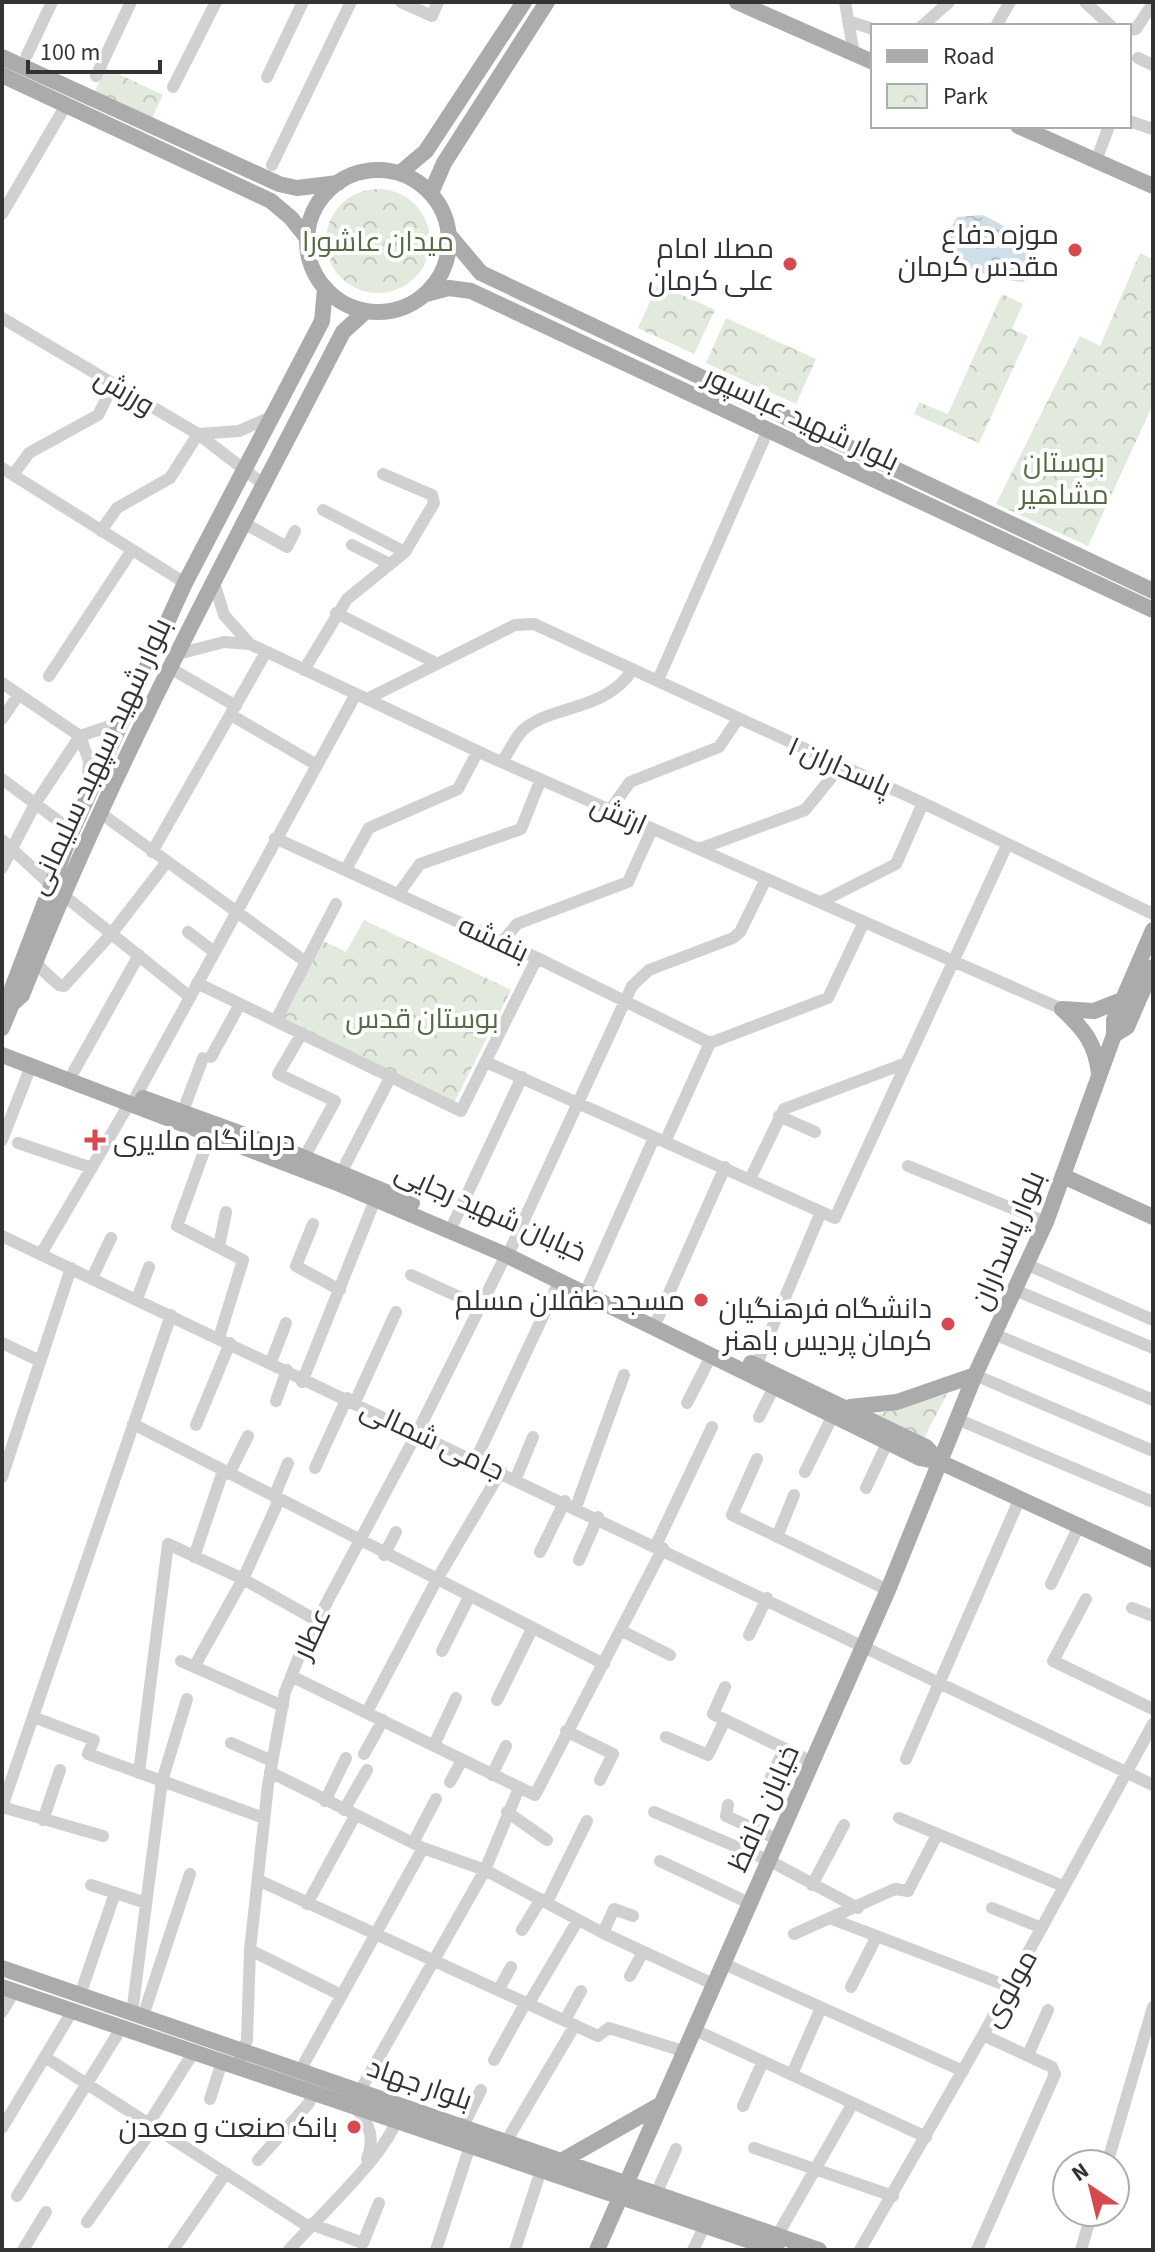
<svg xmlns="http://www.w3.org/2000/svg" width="1155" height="2252" viewBox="0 0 1155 2252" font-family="'Source Sans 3',Cairo,sans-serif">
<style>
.park{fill:url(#park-crowns)}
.water{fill:url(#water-ripples)}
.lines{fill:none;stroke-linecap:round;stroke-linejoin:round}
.minor{stroke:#d0d0d0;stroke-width:12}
.major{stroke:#ababab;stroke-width:16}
.poi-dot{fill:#d7484f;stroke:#fff;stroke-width:3}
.labels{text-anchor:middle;stroke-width:8;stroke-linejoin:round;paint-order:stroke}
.poi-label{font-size:28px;fill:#333;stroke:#fff;text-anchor:end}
.park-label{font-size:28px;fill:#556c43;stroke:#fff}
.street-label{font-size:28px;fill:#333;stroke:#fff}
</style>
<defs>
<pattern id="park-crowns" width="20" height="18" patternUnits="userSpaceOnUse" patternTransform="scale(2)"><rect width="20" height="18" fill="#e2e9dd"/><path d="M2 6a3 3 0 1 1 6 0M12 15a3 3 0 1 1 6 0" fill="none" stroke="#c2c8be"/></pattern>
<pattern id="water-ripples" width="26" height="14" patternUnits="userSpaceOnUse" patternTransform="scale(2)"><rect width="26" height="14" fill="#cedfe9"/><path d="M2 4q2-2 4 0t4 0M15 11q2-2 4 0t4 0" fill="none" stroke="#b1c0c8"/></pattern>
</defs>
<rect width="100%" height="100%" fill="#fff"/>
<path class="park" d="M106,68L163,95L152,118L95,91Z
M326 241a52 52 0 1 1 104 0a52 52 0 1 1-104 0Z
M1140,253L1153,259V404L1088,546L996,504L1080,336L1100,346Z
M658,284L715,310L694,354L638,328Z
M1002,294L1023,304L1012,329L1028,336L979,443L914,414L919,402L948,414Z
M726,318L816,359L796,404L706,363Z
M364,920L511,990L454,1103L276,1018L321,940L346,952Z
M947,1394L923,1440L871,1416Z"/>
<path class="water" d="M983,215C1007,226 1023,238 1031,264L1024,282C991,279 969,271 944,250L946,236L957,217Z"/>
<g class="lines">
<path class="minor" d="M401,2L432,16L438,2
M845,2L854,54
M1085,2L1111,26
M848,21L873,29
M922,26L949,2
M996,26L1010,2
M1129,30L1136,29L1153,3
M27,55L52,2
M1138,58L1153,65
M96,76L131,2
M267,77L303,2
M173,87L216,2
M1129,121L1153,129
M1099,153L1109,126
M272,165L351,2
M2,214L66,105
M2,318L198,434L263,484
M198,434L239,431L271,417
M2,468L185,583
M13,475L29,453L98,415L114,384
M323,510L405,552
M242,522L287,547L295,531
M101,531L117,508L170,478L198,434
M352,545L390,564
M213,579L224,615L250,644
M336,613L436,663
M174,655L224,642L250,644L490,757L1062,1009
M168,667L236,706
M304,670L347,599L405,552L434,503L432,495L383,474
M49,676L132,550
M658,680L768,430
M2,683L80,736L89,761L87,789
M367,699L515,625L534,624L923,803L1153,914
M231,715L315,764
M2,719L19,694
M80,736L122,722
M502,762C509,752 514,739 523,730C552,704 606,712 633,669
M2,779L72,831
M610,810L630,782L719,747L738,719
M99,812L306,962
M275,838L537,958L710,1043
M2,840L51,885
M699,849L805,810L840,767
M152,852L266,652
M2,868L35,804L80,736
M346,869L369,828L458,789L478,751
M399,893L420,864L521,829L541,779
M62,894L190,997
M821,902L896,864L923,803
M188,932L213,951
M502,942L517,924L628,882L652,829
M35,963L59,985L64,986L112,933L166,863
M197,983L461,1111L537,958
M276,1020L336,904
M302,1033L278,1074L335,1101L304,1158
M710,1043L828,998L864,922
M211,1057L240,1004
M486,1062L835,1218L1007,845
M74,1071L139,955
M136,1096L356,694
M183,1111L203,1058
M779,1116L815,1132
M210,1135L177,1226L243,1260L219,1338
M2,1140L31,1066
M665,1142L710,1043
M18,1143L92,1168
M908,1166L1046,1222
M341,1173L391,1076
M750,1179L784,1109L906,1063
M454,1222L522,1077
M313,1224L296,1266L340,1290
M2,1236L1153,1785
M219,1246L226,1212
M511,1248L632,986L649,970L733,938L740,932L766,879
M41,1254L129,1104
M1026,1264L1153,1320
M411,1275L479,1306
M92,1278L111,1238
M589,1284L654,1138
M1015,1290L1153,1348
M137,1299L149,1267
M658,1318L725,1167
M994,1334L1153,1400
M2,1343L40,1361
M271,1362L286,1323
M756,1366L821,1212
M975,1375L1153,1451
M302,1382L375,1200
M276,1401L287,1370
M355,1402L396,1312
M687,1403L711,1356
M759,1417L774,1387
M957,1419L1153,1502
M133,1424L604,1664
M196,1425L230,1343
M476,1459L560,1280
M757,1459L732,1515L888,1590
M315,1468L347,1398
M805,1472L833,1415
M229,1474L248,1436
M2,1477L71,1268
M516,1478L533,1437
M866,1488L887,1443
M274,1497L288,1463
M576,1507L624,1375
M777,1537L794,1495
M656,1545L712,1427
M540,1552L565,1501
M384,1555L396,1532
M194,1557L223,1471
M579,1560L598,1517
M1051,1584L1080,1524
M1086,1599L1053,1661L1153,1709
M1132,1608L1153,1616
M622,1631L670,1655
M749,1635L767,1598
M442,1651L469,1597
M181,1661L283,1706
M194,1667L243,1579L279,1500
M291,1676L535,1795L663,1548
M725,1687L713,1714L812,1762
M497,1700L532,1629
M367,1712L436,1581L501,1471
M33,1717L94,1740L88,1754L264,1818
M566,1731L613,1754L600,1780
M666,1737L708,1755L725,1720
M231,1743L272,1761
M434,1745L456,1698
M364,1754L383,1720
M906,1759L1020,1498
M270,1772L423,1848L485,1870L603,1933L713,1984
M139,1773L168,1544L243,1579L316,1620
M492,1775L506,1746
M770,1779L784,1749
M450,1782L462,1760
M325,1801L346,1758
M728,1805L726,1816L777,1839
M2,1807L171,1315
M2,1807L103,1836
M344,1810L367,1770
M507,1812L547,1840
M654,1812L768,1860L858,1908
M899,1818L1063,1886
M43,1820L60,1770
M413,1843L436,1799
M660,1861L749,1903
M258,1880L598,2036L609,2028L683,2051
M91,1885L146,1903
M812,1885L844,1825
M547,1902L587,1821
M307,1904L355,1816
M992,1908L1042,1928
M832,1919L1010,1987
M522,1930L541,1899
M603,1933L614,1909L633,1916
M794,1934L895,1889L908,1891L937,1835
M250,1950L341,1995
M722,1963L963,2071
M630,1976L643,1952
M851,1987L877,1936
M499,1989L511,1967
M80,1995L115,1893
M529,2003L578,1920
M2,2012L14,1992
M132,2013L162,1781L187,1699
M143,2016L190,1874
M565,2020L581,1991
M693,2029L926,2137
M1028,2055L1048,2010
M45,2057L309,2227
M240,2059L247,2040L250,1950L268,1785L285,1692L302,1649L417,1433L506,1255
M494,2060L526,2002
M301,2069L423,1848
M792,2074L821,2008
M361,2089L485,1870L519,1788
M210,2099L222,2062
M743,2106L763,2061
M355,2107C370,2125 375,2137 367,2159
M149,2123L193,2053
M463,2126L481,2090
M2,2128L73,2010
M507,2140L575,2025
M754,2148L893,2196
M258,2160L309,2103L313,2093
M1107,2164L1153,2007
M656,2194L676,2149
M17,2196L122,2027
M87,2222L154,2127
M311,2224L363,2243L379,2203
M777,2236L853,2103
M23,2250L46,2212
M173,2250L226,2173
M289,2250C316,2219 384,2157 396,2121
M436,2250L470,2146
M515,2250L541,2170
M693,2250L705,2225
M860,2250L983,2035L1153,1724
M977,2250L1055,2074L1052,2067L983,2035
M1081,2250L1092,2212"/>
<path class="major" d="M737,2L873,62
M2,57L279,184L297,188L338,183
M2,75L271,201L291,218L307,238
M1018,126L1153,186
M307 241a71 71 0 1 1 142 0a71 71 0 1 1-142 0Z
M400,173L426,151L524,2
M431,193L444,163L547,2
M449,235L481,273L1153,591
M426,294L449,288L471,291L1153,610
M12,1004L11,991L72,831L185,583L322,321L325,289
M1062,1009C1084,1029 1096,1044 1099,1074
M1062,1009L1094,1011L1122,1000
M2,1028L12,1004L22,995C112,766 230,551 343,332L366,311
M1114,1035L1127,1027L1153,967
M2,1055L337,1183L506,1255L920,1458L940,1462L1153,1560
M143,1098L278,1147L412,1203
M1063,1176L1153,1217
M751,1363L926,1447L940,1462
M850,1407L897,1402L975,1375
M2,1968L819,2250
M2,1987L777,2250
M563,2160L658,2106
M597,2250L888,1590L975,1375L1046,1222L1114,1035V1020L1153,930"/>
</g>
<g class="poi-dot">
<circle cx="1075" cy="250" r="8"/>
<circle cx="790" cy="264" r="8"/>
<path d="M91 1128h8v8h8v8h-8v8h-8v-8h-8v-8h8z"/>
<circle cx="701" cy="1300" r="8"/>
<circle cx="948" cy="1324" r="8"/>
<circle cx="354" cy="2127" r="8"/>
</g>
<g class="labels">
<g class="poi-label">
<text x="1059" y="244">موزه دفاع<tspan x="1059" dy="32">مقدس کرمان</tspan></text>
<text x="774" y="258">مصلا امام<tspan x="774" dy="32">علی کرمان</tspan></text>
<text x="113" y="1150" text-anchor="start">درمانگاه ملایری</text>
<text x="685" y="1310">مسجد طفلان مسلم</text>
<text x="932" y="1318">دانشگاه فرهنگیان<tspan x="932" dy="32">کرمان پردیس باهنر</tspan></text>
<text x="338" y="2137">بانک صنعت و معدن</text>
</g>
<g class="park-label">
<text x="378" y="251">میدان عاشورا</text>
<text x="1064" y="472">بوستان<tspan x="1064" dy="32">مشاهیر</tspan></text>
<text x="422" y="1028">بوستان قدس</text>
</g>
<g class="street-label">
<text transform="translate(125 391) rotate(31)" y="10">ورزش</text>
<text transform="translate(802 418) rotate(25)" y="10">بلوار شهید عباسپور</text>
<text transform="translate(99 756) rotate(-65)" y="10">بلوار شهید سپهبد سلیمانی</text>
<text transform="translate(840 766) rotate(24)" y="10">پاسداران ۱</text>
<text transform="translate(619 814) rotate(24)" y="10">ارتش</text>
<text transform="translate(494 938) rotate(25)" y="10">بنفشه</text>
<text transform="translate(491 1211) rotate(24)" y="10">خیابان شهید رجایی</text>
<text transform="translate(1007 1240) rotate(-67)" y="10">بلوار پاسداران</text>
<text transform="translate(433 1439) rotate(25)" y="10">جامی شمالی</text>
<text transform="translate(311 1633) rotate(-65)" y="10">عطار</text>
<text transform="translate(763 1808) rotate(-66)" y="10">خیابان حافظ</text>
<text transform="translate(1009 1988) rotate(-61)" y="10">مولوی</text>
<text transform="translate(420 2083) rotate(19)" y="10">بلوار جهاد</text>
</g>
</g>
<rect width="1155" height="2252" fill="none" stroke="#333333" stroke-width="8"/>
<rect x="871" y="24" width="260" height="104" fill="#ffffff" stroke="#adadad" stroke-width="2"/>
<rect x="887" y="50" width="40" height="12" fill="#ababab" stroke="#adadad" stroke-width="2"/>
<text x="943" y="64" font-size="24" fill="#333333">Road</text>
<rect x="887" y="84" width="40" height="24" fill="url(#park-crowns)" stroke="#adadad" stroke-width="2"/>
<text x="943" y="104" font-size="24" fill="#333333">Park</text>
<g transform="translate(1091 2188) rotate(325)"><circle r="38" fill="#ffffff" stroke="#adadad" stroke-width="2"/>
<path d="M0-6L14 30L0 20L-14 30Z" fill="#d7484f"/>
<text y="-12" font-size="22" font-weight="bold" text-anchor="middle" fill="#333333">N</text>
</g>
<path d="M28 60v12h132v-12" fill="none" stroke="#333333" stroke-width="4"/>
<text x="40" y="60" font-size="24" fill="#333333" stroke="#ffffff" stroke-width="6" paint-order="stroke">100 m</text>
</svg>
